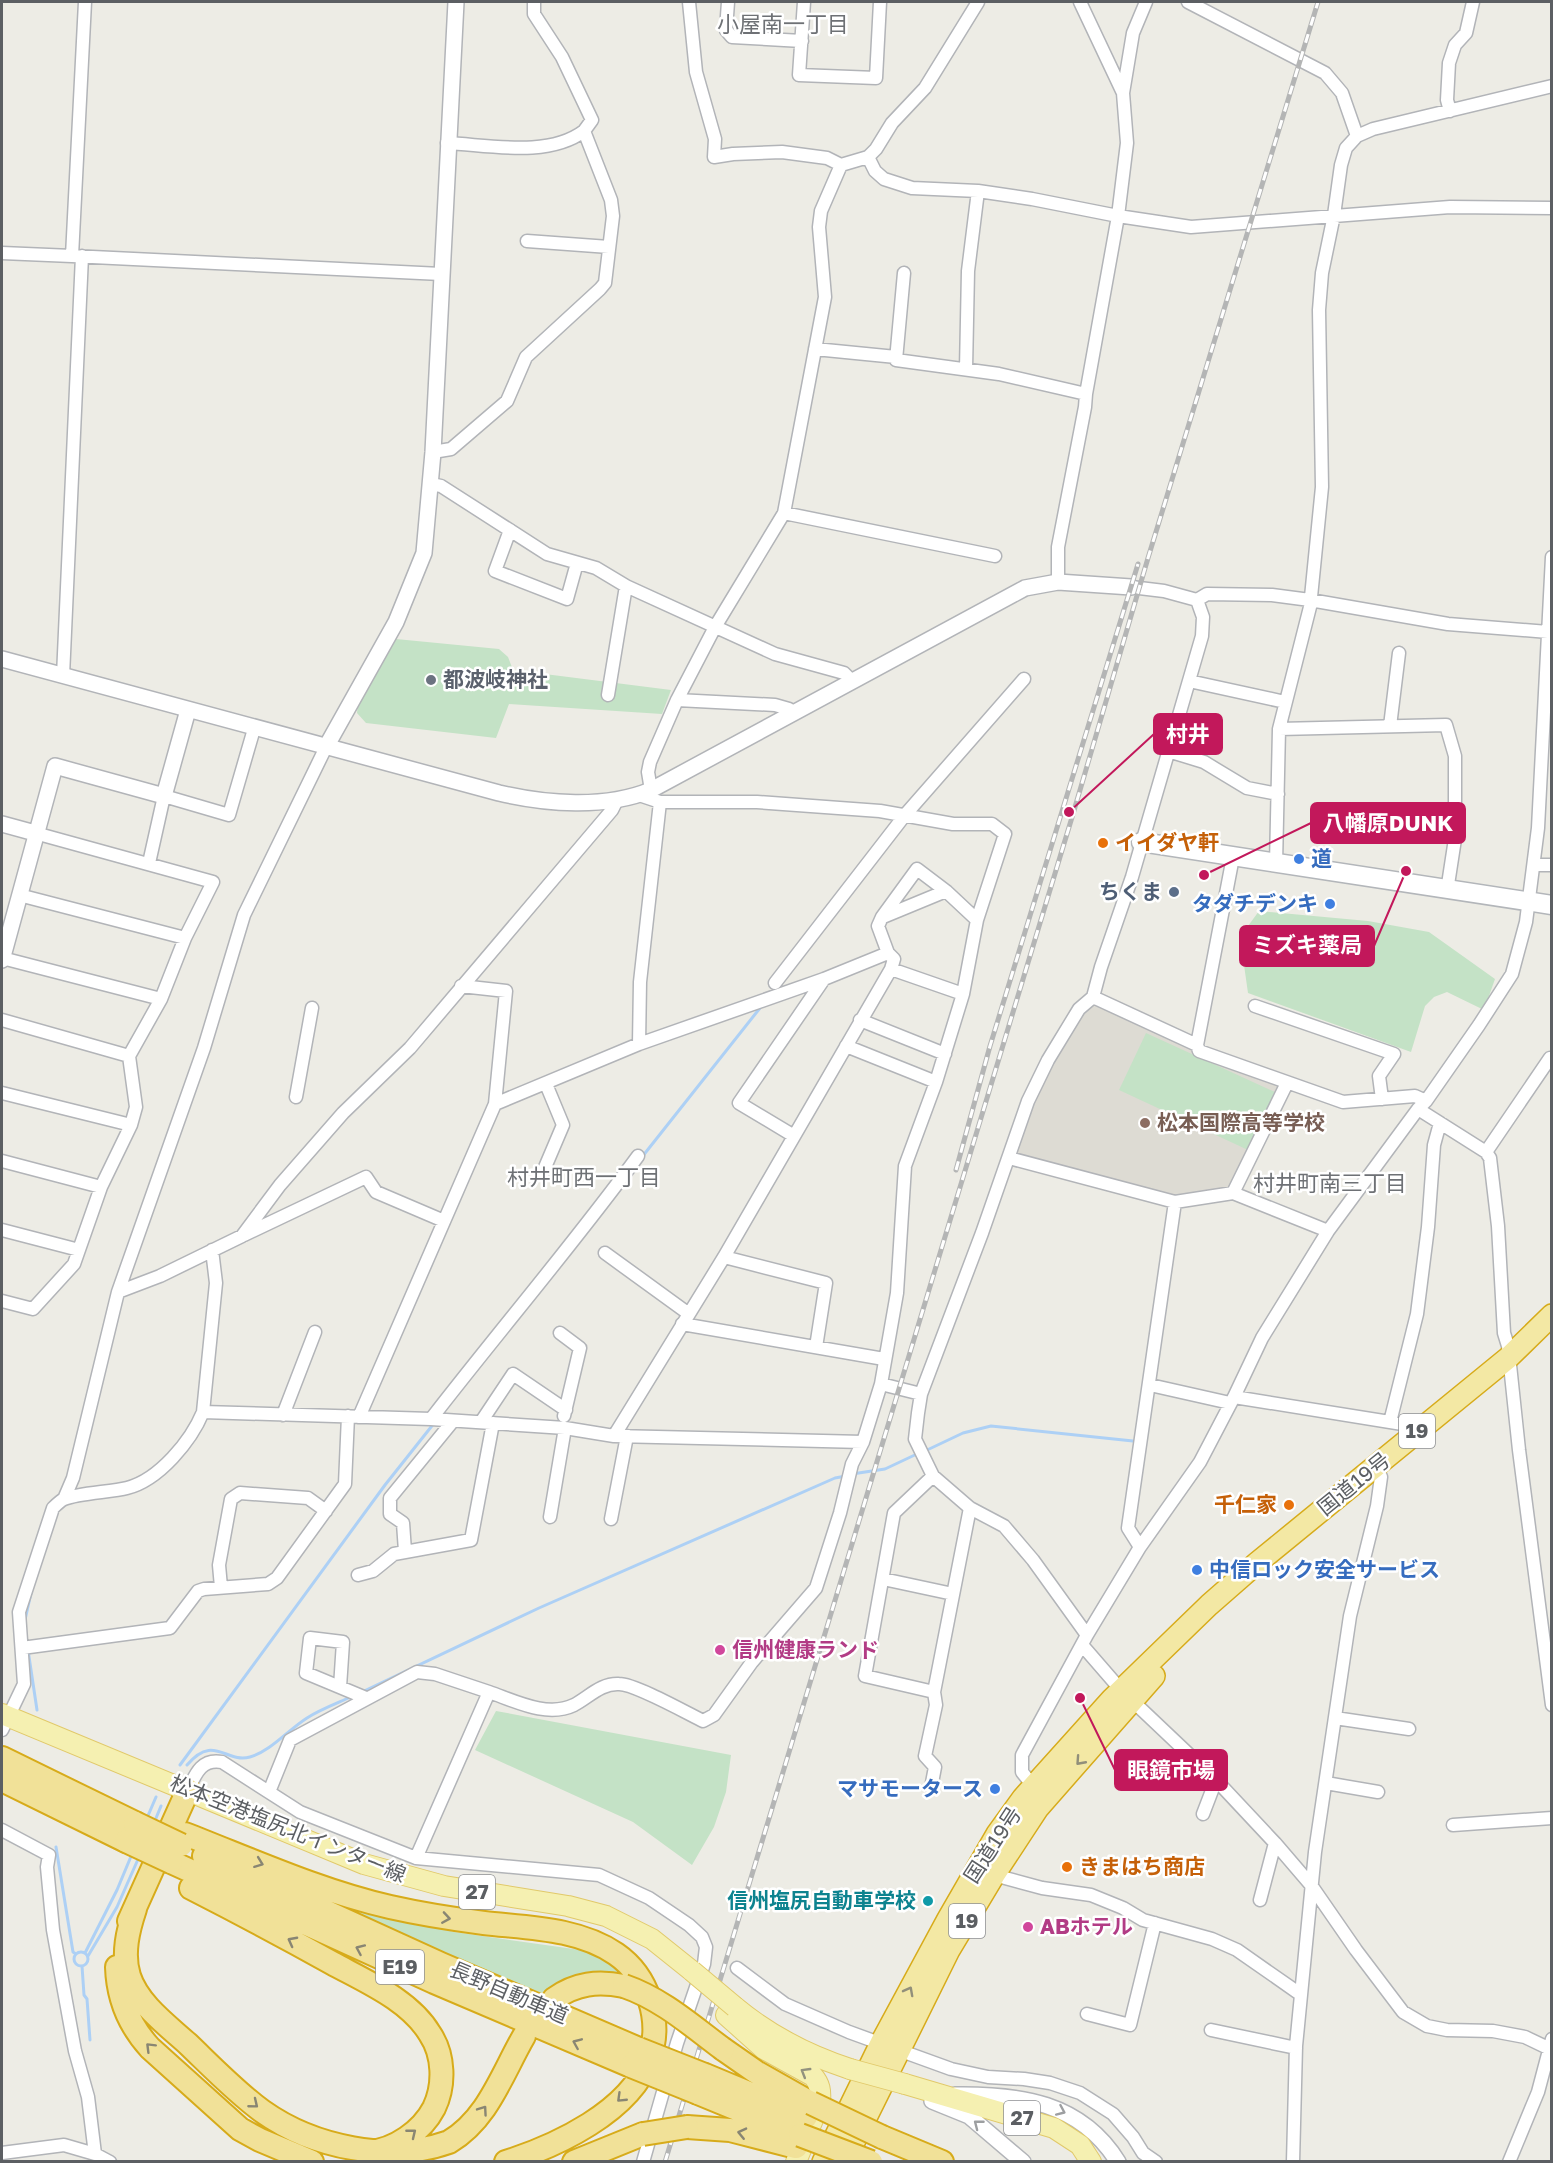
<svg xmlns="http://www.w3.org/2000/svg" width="1553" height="2163" viewBox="0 0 1553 2163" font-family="'Golos Text','Noto Sans JP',sans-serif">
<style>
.education{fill:#dddbd3}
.green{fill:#c4e2c6}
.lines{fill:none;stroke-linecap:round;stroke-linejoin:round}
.stream{stroke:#add0f5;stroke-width:3}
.minor-casing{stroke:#b2b4b8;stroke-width:15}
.tertiary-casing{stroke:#b2b4b8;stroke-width:18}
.secondary-casing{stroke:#b3b6ba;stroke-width:21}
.primary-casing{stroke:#e1c96a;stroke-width:22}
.trunk-casing{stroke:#d7ab1a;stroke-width:24}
.motorway-casing{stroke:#d7ab1a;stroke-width:26}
.minor{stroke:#fff;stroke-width:12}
.tertiary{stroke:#fff;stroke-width:15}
.secondary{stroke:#fff;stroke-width:18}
.primary{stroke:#f5f0b1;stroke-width:20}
.trunk{stroke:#f3e8a4;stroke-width:21}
.motorway{stroke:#f1e198;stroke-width:22}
.rail-casing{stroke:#b4b5b5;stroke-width:5}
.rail{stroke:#fff;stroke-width:3;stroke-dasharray:9;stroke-linecap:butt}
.primary-bridge-casing{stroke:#e1c96a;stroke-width:22;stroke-linecap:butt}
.motorway-bridge-casing{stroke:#d7ab1a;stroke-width:26;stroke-linecap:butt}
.primary-bridge{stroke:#f5f0b1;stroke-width:20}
.motorway-bridge{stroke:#f1e198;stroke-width:22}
.oneway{stroke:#918f7a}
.oneway2{stroke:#898673}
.oneway3{stroke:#92927e}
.oneway4{stroke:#9d9fa1}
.worship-dot{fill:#6b7280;stroke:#fff;stroke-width:2}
.food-dot{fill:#e8710a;stroke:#fff;stroke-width:2}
.shop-dot{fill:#3f7fe0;stroke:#fff;stroke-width:2}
.service-dot{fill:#5c6f8a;stroke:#fff;stroke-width:2}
.education-dot{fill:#8d6e63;stroke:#fff;stroke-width:2}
.hotel-dot{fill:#d1479c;stroke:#fff;stroke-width:2}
.culture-dot{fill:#0f9aa8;stroke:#fff;stroke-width:2}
.labels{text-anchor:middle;stroke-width:5;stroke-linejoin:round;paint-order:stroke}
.shield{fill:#fff;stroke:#8d8f92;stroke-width:1.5}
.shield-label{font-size:20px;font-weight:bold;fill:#5c5f63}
.worship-label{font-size:21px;font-weight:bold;fill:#5b616d;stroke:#fff;text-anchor:start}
.food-label{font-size:21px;font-weight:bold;fill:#c56008;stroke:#fff;text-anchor:start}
.shop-label{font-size:21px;font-weight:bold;fill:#366cbe;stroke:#fff;text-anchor:start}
.service-label{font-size:21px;font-weight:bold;fill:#4e5e75;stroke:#fff;text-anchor:end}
.education-label{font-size:21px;font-weight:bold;fill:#785e54;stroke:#fff;text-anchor:start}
.street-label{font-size:21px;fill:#5c5f63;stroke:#fff}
.hotel-label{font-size:21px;font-weight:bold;fill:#b23c85;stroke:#fff;text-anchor:start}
.culture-label{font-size:21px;font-weight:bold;fill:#0d838f;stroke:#fff;text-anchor:end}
.neighbourhood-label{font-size:22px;fill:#6e7175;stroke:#fff}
.leader{fill:none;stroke:#c2185b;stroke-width:2}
.callout-dot{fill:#c2185b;stroke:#fff;stroke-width:2}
.callout{fill:#c2185b;stroke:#c2185b;stroke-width:2}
.callout-label{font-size:22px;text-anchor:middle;font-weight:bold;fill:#fff}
</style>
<rect width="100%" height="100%" fill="#edece5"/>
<path class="education" d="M1096,1002L1282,1086L1230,1192L1184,1201L1020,1158L1017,1150L1035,1097L1052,1063L1082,1015Z"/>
<path class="green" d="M396,639L499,649L508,657L513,670L671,690L662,714L509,704L496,738L366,723L357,713L358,703Z
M1259,911L1368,921L1429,932L1495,979L1484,1010L1447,992L1434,997L1425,1006L1411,1052L1248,993L1240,937Z
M1146,1033L1275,1092L1248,1150L1119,1090Z
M496,1711L731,1755L726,1792L714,1827L692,1865L633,1822L475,1750Z
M318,1899L454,1932L588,1951L606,1959L631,1979L591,1974L578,1975L541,1993Z"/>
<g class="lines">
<path class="stream" d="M642,1157L760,1008
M925,1451L963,1433L991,1426L1133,1441
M852,1474L885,1469L919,1453
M25,1620L31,1593
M28,1650L37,1710
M362,1692L539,1608L835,1478L846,1476
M180,1765L385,1485L435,1422
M187,1765C214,1733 226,1764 250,1757C271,1751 288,1730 307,1718C321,1709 338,1703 353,1696
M147,1818L156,1797
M154,1823L161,1806
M56,1847L73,1952L76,1954
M74 1959a7 7 0 1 1 14 0a7 7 0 1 1-14 0Z
M85,1953L117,1890L132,1854
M88,1956L117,1907L139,1857
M82,1966L84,1995L87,1999L90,2040"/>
<defs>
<path id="minor" d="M85,2L72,256L441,274
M689,2L696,72L715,139L714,157L733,154L782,152L827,158L841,165L868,157L876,149L892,123L925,88L978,2
M728,2L726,30L732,37L802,41
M804,2L799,75L876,78L880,2
M1080,2L1123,93
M1188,2L1325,73L1342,93L1357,136
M1450,111L1447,100L1449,63L1455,45L1466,33L1473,2
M447,143C489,145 548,158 584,131
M868,157L875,171L884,179L912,188L978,191L1032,199L1118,216L1191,227L1450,207L1552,208
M527,241L609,247
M2,253L72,256
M904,273L896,360L999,374L1086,394
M815,349L896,357
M966,369L968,271L978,191
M433,452L451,449L507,401L526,357L600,289L605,283L613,216L611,200L584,131L592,120L562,57L534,14V2
M431,484L441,486L547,554L596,568L626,586L775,654L844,673L852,681
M784,513L995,556
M510,530L495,571L567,599L577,563
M1058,582V547L1085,407L1086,394L1118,216L1127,143L1123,93L1133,33L1146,2
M1197,600L1207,594L1272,595L1310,600L1448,624L1548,632
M63,676L82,256
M1189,681L1285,702
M608,695L626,586
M677,700L775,705L789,709L793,712
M1390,726L1399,653
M1279,729L1446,725L1455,756V839L1447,891
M1168,751L1204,762L1247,788L1278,794
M651,790L648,772L650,762L677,700L715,627L784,513L825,297L819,227L821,211L841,165
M149,863L164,796L229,815L254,729
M1276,864L1279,729L1310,607L1322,487L1319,310L1322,273L1334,215L1341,165L1346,148L1357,136L1373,129L1552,86
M1534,865H1552
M19,895L185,938
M883,917L946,891
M2,958L161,999
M891,969L963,994
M775,983L905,815L1024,679
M1093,997L1197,1045L1199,1051L1343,1102L1415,1096L1426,1101
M1255,1006L1394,1054L1379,1076L1382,1099
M2,1020L129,1056
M860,1020L945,1054
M639,1044L640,982L660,802
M1197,1045L1233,857
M846,1046L936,1082
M2,1093L131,1125
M296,1097L312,1008
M495,1104L639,1044L824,979L888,953
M1418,1109L1486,1152L1490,1158L1498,1226L1504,1333L1508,1346L1519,1450L1552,1705
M794,1136L739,1103L824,979
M1486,1152L1550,1058
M1009,1158L1175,1202L1233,1193L1287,1083
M2,1161L101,1187
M543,1172L563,1125L546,1084
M1233,1193L1328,1231
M2,1230L79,1250
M244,1235L366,1177L376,1192L444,1221
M605,1253L689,1314
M724,1257L826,1283L816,1347
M118,1292L160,1276L242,1236L280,1185L343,1113L410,1048L612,810L617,800
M2,1301L33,1309L74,1264L101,1187L131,1125L136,1107L129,1056L161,999L185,938L213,882L35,833
M682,1324L884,1359
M560,1333L580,1348L564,1416
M881,1384L921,1394
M1150,1385L1230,1403
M1234,1397L1421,1427
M203,1412L431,1419L565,1428L614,1436L863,1442
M283,1415L315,1332
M359,1417L495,1104L506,991L461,986
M431,1419C499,1331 572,1246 638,1156
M481,1422L513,1374L566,1410
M1390,1422L1417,1314L1428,1227L1434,1145L1440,1123
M614,1436L724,1257L891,969L894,959L888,953L878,926L882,917L917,869L946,891L977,920
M933,1476L894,1513L865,1676L934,1692
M64,1499L73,1478L118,1292L204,1048L244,915L326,747
M550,1517L565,1428
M611,1519L627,1436
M1140,1547L1128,1528L1175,1202
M405,1551L403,1523L390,1514V1498L453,1421
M358,1575L373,1571L394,1554L471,1540L493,1423
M883,1579L953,1594
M221,1587L219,1565L231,1499L240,1493L308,1498L326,1511
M1087,1635L1033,1560L1004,1526L970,1508L933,1476L915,1439L918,1413L921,1394L982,1233L1028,1101L1048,1060L1079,1009L1093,997L1101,967L1132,877L1202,636L1203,617L1197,600L1164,591L1131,587
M1082,1645L1121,1690L1216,1780L1275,1843L1311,1885L1356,1950L1403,2012L1427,2026L1447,2030L1493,2031L1525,2037L1550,2049
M22,1648L170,1628L198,1591L204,1589L268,1584L277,1578L345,1484L348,1416
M340,1687L343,1642L310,1638L306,1673L366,1698
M1335,1718L1409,1729
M2,1730L24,1684L19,1612L53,1508C56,1505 60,1501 64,1499C78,1493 111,1492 127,1488C159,1480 191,1441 203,1412L216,1283L212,1250
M1326,1783L1378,1792
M931,1788L935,1767L925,1756L936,1705L934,1692L970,1508
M188,1790C195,1775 201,1758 222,1762L300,1812L416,1858L599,1875L649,1898L689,1925L702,1937L706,1947L704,1964L677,2043L643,2162
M1037,1791L1022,1772V1755L1087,1635L1140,1547L1200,1462L1234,1397L1262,1338L1328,1231L1418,1109L1426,1101L1479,1025L1512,974L1526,922L1538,828L1552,557
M269,1792L290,1740L417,1672L435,1674L489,1692
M1203,1814L1216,1780
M1453,1825L1552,1818
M2,1830L49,1855L47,1867L53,1930L75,2051L88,2097L95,2154
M416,1858L489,1692C515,1701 547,1718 574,1705C589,1697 601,1683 619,1684C635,1684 685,1712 703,1721L714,1715L752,1662L816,1588L840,1513L852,1464L863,1442L881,1384L897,1293L905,1166L936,1082L963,994L977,920L1005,834L992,824H953L880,811L757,802H660L639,795
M994,1875L1042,1888L1091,1895L1123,1908L1143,1920L1212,1939L1237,1950L1300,1994
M1260,1900L1275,1843
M737,1968L785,2004L849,2032L951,2069L988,2077L1024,2079L1050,2083L1080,2093L1113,2114L1133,2137L1143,2153L1156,2162
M1087,2014L1130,2025L1155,1923
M1211,2030L1296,2048
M2,2153L64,2145L95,2154L110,2162
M1293,2162L1296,2046L1315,1852L1350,1616L1377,1506L1381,1477L1376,1467
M1509,2162L1538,2092L1552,2039"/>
<path id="tertiary" d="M2,659L499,793C546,804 605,809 651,790L1025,588L1058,582L1131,587
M326,747L396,622L424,553L433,452L456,2
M2,824L35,833
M2,960L55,766L164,796L188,710
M955,2095C1019,2094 1081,2102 1118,2162
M932,2101L969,2116L1023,2162"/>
<path id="secondary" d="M1141,842L1552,905"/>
<path id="primary" d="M2,1714L364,1864L444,1886L568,1906L606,1916L652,1939L692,1971
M735,2007C770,2036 807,2055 850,2069
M726,2015L764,2049L813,2076C820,2084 821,2091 820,2102L796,2162
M905,2084L1054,2128L1080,2145L1091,2162"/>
<path id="trunk" d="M823,2162L881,2043L948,1919L997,1834L1023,1798L1112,1699L1209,1605L1257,1563L1508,1358L1552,1315
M844,2162L949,1950L994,1875L1038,1808L1154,1676"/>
<path id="motorway" d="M2,1758L135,1823
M2,1780L126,1841
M185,1834C252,1860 320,1891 390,1907C421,1914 453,1919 484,1923C528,1928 578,1928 616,1954C648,1976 663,2021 649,2059C630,2112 556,2146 506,2162
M204,1856L441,1964L639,2049
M171,1862L434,1982L631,2066
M191,1888C238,1912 285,1937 332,1963C365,1981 410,2000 430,2034C444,2055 445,2085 434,2108C422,2131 395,2150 369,2152
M135,1909C128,1930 122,1954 129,1976C138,2004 167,2025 188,2044C212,2067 236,2092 262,2111C314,2148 390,2163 449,2142C488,2119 502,2074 524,2036
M129,1921L188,1790
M117,1967C118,1999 129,2025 150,2048L240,2129L260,2140L312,2162
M554,1999C576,1983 598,1981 624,1986
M723,2049L756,2072L811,2103
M705,2075L806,2117
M698,2093L800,2135
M687,2127L730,2130L796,2147
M882,2137L942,2162
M574,2162L643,2134"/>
</defs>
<use href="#minor" class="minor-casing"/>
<use href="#tertiary" class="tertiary-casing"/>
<use href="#secondary" class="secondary-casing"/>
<use href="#primary" class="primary-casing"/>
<use href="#trunk" class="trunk-casing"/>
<use href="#motorway" class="motorway-casing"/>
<use href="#minor" class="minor"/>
<use href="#tertiary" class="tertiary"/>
<use href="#secondary" class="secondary"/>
<use href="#primary" class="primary"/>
<use href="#trunk" class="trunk"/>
<use href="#motorway" class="motorway"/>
<defs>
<path id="rail" d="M956,1170L990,1046L1138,564
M665,2162L1073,814L1148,558L1318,2"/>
</defs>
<use href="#rail" class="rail-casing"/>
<use href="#rail" class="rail"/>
<defs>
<path id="primary-bridge" d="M692,1971L735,2007
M850,2069L905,2084"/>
<path id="motorway-bridge" d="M135,1823L181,1845
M126,1841L171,1862
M624,1986C662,1999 692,2026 723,2049
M639,2049L705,2075
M631,2066L698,2093
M811,2103L882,2137
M643,2134L687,2127
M800,2135L871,2162"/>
</defs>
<use href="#primary-bridge" class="primary-bridge-casing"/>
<use href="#motorway-bridge" class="motorway-bridge-casing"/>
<use href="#primary-bridge" class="primary-bridge"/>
<use href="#motorway-bridge" class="motorway-bridge"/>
</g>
<defs><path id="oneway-chevron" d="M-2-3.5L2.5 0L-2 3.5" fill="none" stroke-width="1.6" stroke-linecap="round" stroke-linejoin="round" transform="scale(1.5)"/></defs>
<g class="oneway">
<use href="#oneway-chevron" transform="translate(1080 1761) rotate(132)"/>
<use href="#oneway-chevron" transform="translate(909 1991) rotate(-62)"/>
</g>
<g class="oneway2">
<use href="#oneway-chevron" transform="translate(259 1863) rotate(21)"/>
<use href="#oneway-chevron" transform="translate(446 1918) rotate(9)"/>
<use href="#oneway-chevron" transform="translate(292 1941) rotate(-152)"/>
<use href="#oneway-chevron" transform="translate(360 1949) rotate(-156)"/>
<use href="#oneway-chevron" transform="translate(577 2043) rotate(-157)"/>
<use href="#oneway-chevron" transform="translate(150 2047) rotate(-135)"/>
<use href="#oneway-chevron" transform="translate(621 2098) rotate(136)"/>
<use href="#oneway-chevron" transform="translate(254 2104) rotate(39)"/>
<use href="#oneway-chevron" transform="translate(483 2110) rotate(-55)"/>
<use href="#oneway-chevron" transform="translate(412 2133) rotate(-39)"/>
<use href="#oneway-chevron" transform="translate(742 2133) rotate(-167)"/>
</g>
<use class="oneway3" href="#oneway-chevron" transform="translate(805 2072) rotate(-149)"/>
<g class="oneway4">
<use href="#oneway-chevron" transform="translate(1061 2111) rotate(24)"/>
<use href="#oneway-chevron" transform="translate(978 2124) rotate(-142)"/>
</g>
<circle class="worship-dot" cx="431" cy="680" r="6"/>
<g class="food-dot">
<circle cx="1103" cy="843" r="6"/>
<circle cx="1289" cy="1505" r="6"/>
<circle cx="1067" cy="1867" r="6"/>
</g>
<g class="shop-dot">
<circle cx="1299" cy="859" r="6"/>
<circle cx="1330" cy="904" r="6"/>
<circle cx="1197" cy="1570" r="6"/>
<circle cx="995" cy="1789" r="6"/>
</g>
<circle class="service-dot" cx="1174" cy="892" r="6"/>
<circle class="education-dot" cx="1145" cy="1123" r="6"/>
<g class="hotel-dot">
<circle cx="720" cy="1650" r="6"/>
<circle cx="1028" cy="1927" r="6"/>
</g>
<circle class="culture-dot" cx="928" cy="1901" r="6"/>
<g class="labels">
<g class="shield">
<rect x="1399" y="1414" width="36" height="34" rx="4.5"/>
<rect x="459" y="1875" width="36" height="34" rx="4.5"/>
<rect x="949" y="1904" width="36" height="34" rx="4.5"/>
<rect x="376" y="1950" width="48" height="34" rx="4.5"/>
<rect x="1004" y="2101" width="36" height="34" rx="4.5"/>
</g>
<g class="shield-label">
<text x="1417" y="1438">19</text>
<text x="477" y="1899">27</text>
<text x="967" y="1928">19</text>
<text x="400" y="1974">E19</text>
<text x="1022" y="2125">27</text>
</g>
<g class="worship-label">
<text x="443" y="687">都波岐神社</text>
</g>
<g class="food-label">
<text x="1115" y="850">イイダヤ軒</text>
<text x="1277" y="1512" text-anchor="end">千仁家</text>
<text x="1079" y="1874">きまはち商店</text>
</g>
<g class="shop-label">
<text x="1311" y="866">道</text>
<text x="1318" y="911" text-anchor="end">タダチデンキ</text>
<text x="1209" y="1577">中信ロック安全サービス</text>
<text x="983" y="1796" text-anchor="end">マサモータース</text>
</g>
<g class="service-label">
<text x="1162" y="899">ちくま</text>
</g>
<g class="education-label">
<text x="1157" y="1130">松本国際高等学校</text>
</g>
<g class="street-label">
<text transform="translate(1354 1484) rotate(-39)" y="7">国道19号</text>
<text transform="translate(288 1829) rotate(22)" y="7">松本空港塩尻北インター線</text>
<text transform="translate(993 1845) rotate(-57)" y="7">国道19号</text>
<text transform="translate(509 1993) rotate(23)" y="7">長野自動車道</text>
</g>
<g class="hotel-label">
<text x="732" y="1657">信州健康ランド</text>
<text x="1040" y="1934">ABホテル</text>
</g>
<g class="culture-label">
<text x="916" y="1908">信州塩尻自動車学校</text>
</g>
<g class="neighbourhood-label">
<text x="783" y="32">小屋南一丁目</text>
<text x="584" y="1185">村井町西一丁目</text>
<text x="1330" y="1191">村井町南三丁目</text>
</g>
</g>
<path class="leader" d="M1069 812L1154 734M1204 875L1311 823M1406 871L1374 946M1080 1698L1115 1770"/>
<g class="callout-dot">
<circle cx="1069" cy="812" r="6"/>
<circle cx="1204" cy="875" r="6"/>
<circle cx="1406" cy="871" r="6"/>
<circle cx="1080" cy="1698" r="6"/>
</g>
<g class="callout">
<rect x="1154" y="714" width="68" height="40" rx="6"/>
<rect x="1311" y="803" width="154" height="40" rx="6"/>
<rect x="1240" y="926" width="134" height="40" rx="6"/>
<rect x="1115" y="1750" width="112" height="40" rx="6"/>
</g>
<g class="callout-label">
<text x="1188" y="742">村井</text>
<text x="1388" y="831">八幡原DUNK</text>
<text x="1307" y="953">ミズキ薬局</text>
<text x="1171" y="1778">眼鏡市場</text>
</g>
<rect width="1553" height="2163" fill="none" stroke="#5c5f63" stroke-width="6"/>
</svg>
